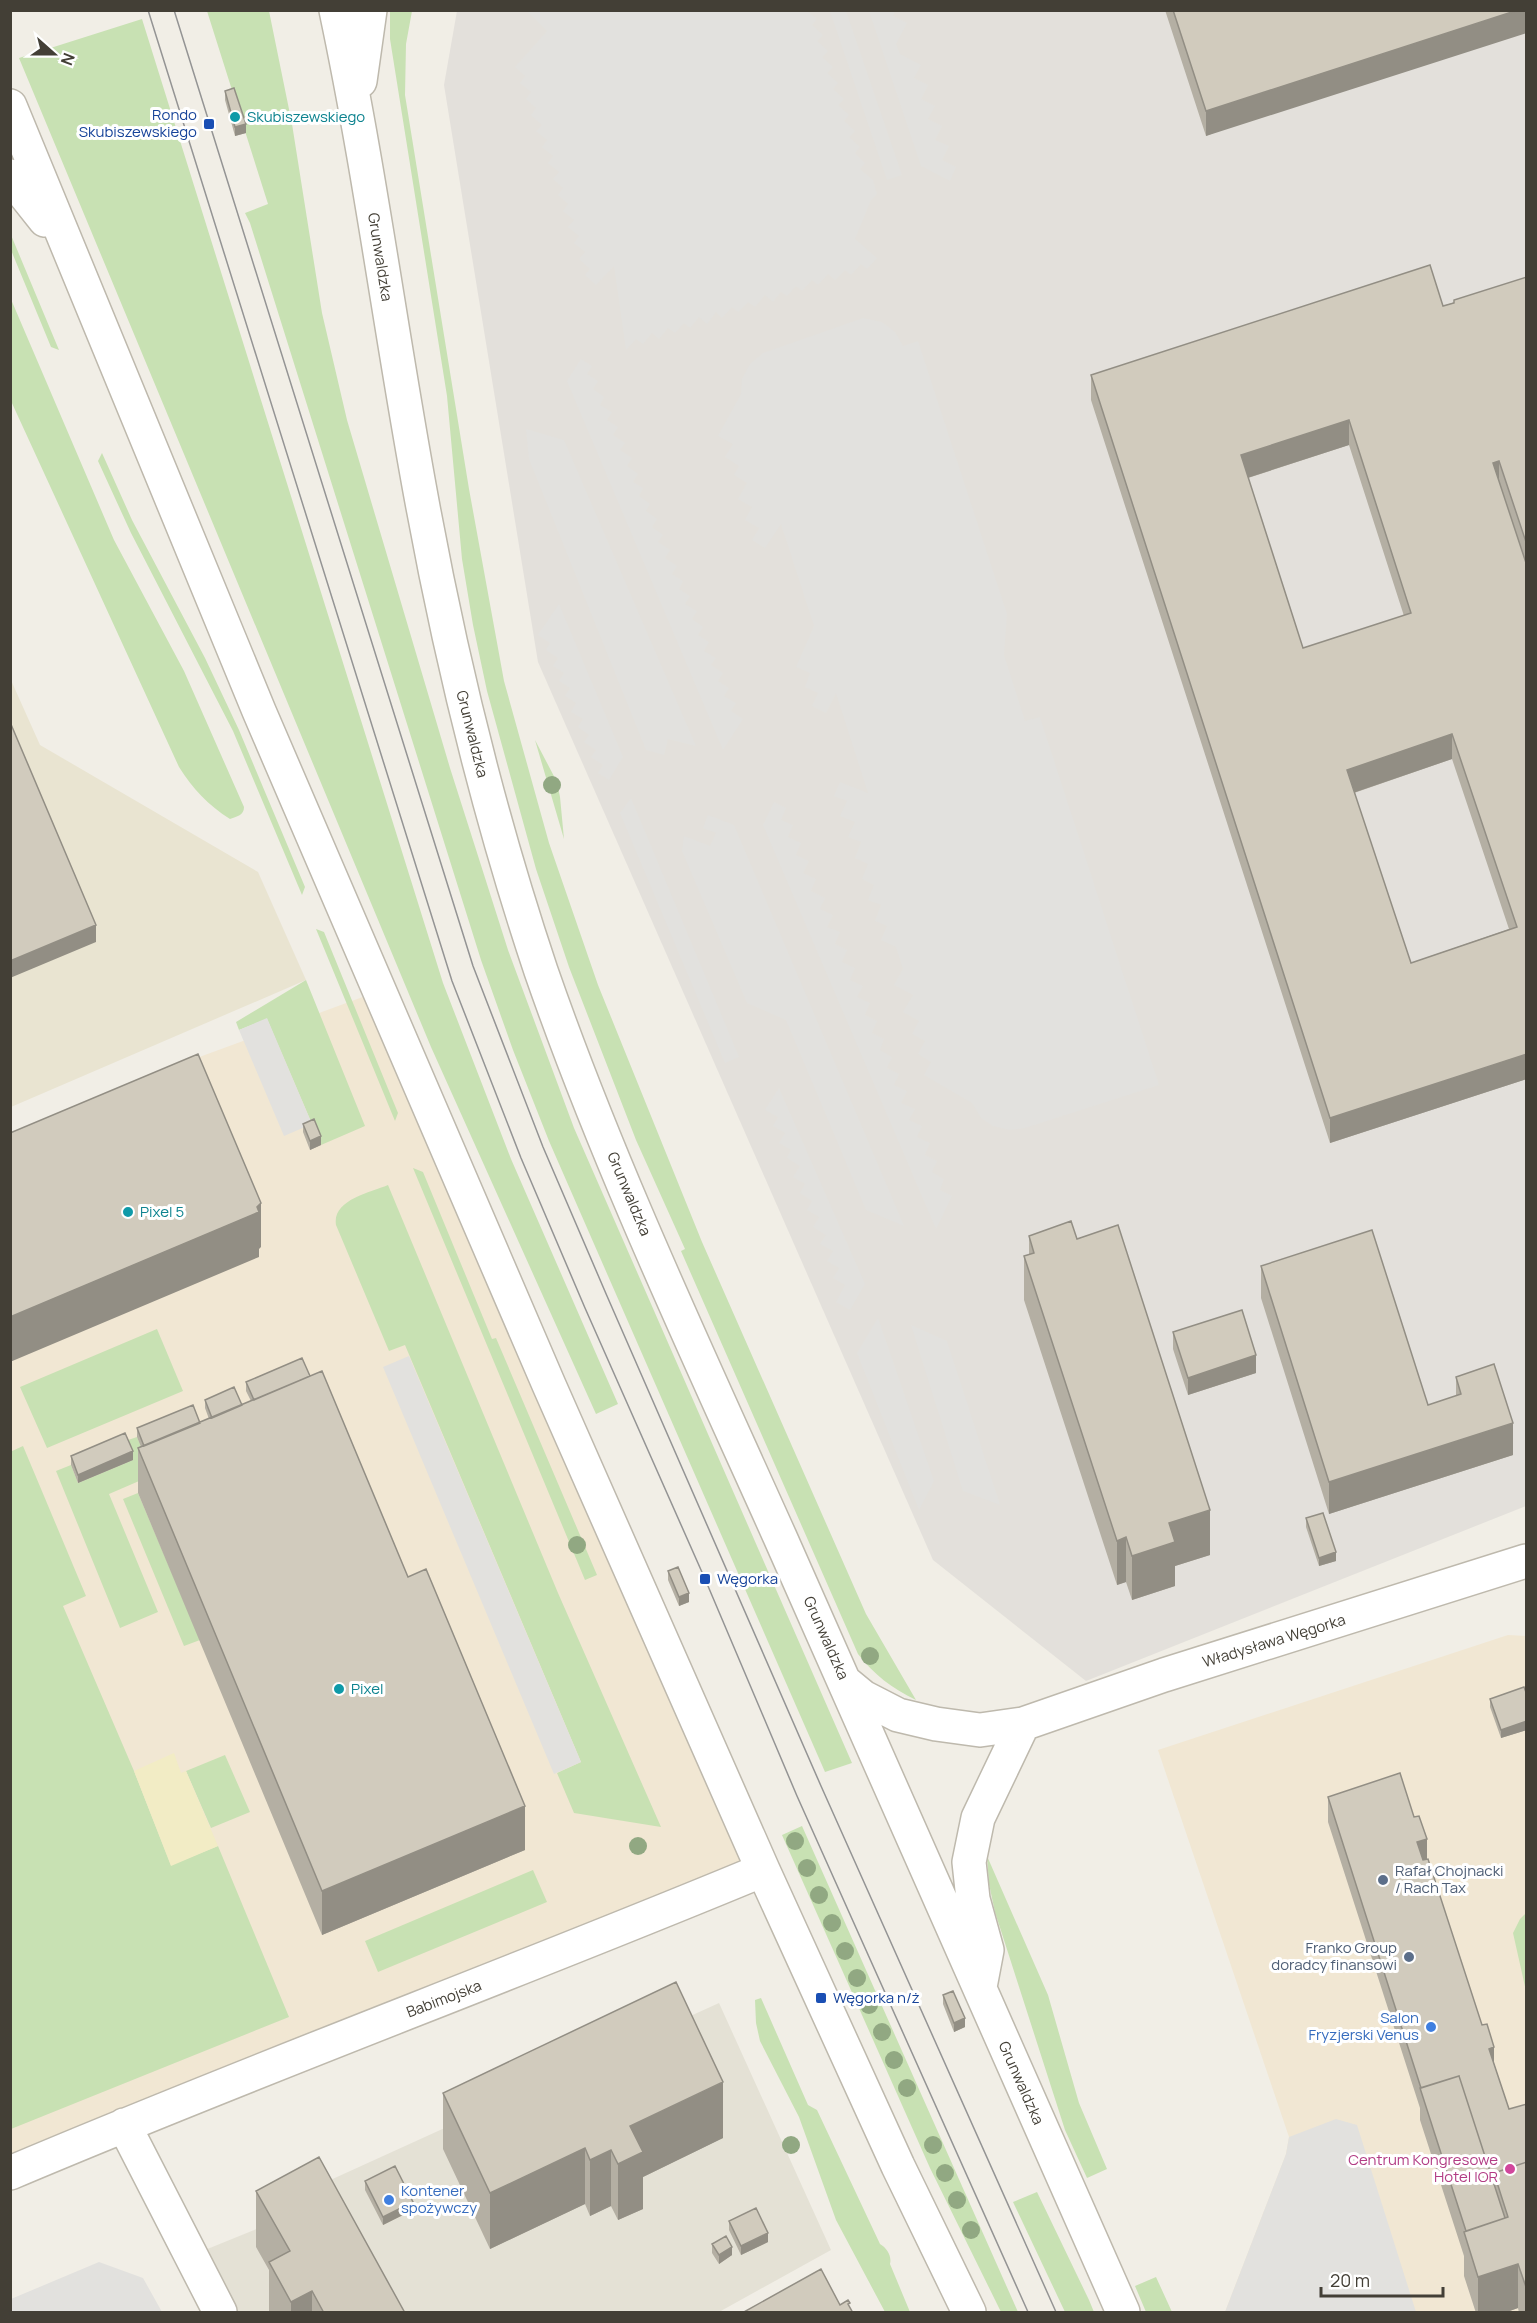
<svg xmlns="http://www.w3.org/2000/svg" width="1537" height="2323" viewBox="0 0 1537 2323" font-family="Manrope,sans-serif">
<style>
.residential{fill:#e4e1d5}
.commercial{fill:#f1e7d3}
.industrial{fill:#e3e0db}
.education{fill:#e9e4d1}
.green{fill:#c8e1b3}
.sand{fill:#f2ecc5}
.parking{fill:#e2e1de}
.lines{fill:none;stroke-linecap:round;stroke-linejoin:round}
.minor-casing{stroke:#beb9ad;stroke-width:36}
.minor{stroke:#fff;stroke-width:33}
.tram{stroke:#949494;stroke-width:1.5}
.tree{fill:#91a882}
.wall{fill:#b4afa3;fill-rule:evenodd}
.shaded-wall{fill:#928e84}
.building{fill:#d1cbbd;stroke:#928e84;stroke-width:1.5;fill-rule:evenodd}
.culture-dot{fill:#0f9aa8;stroke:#fff;stroke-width:2}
.transit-dot{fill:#1a4fb4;stroke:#fff;stroke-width:2}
.service-dot{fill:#5c6f8a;stroke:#fff;stroke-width:2}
.shop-dot{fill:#3f7fe0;stroke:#fff;stroke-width:2}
.hotel-dot{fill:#d1479c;stroke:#fff;stroke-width:2}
.labels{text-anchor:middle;stroke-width:6;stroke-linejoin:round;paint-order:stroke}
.transit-label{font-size:15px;fill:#164399;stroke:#fff;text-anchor:start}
.culture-label{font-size:15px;fill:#0d838f;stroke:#fff;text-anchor:start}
.street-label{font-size:15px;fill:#433f36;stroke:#fff}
.service-label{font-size:15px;fill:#4e5e75;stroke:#fff;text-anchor:start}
.shop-label{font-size:15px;fill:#366cbe;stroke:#fff;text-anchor:end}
.hotel-label{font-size:15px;fill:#b23c85;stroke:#fff;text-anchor:end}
</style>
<rect width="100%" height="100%" fill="#f1eee6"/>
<path class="residential" d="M719,2003L831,2250L719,2312H234L200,2252L328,2200L326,2182Z"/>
<path class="commercial" d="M379,991L763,1870L11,2173V1137L183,1063Z
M1508,1635L1526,1636V2312H1225L1286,2154L1289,2137L1158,1750Z"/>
<path class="industrial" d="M457,11H1526V1506L1086,1681L933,1560L538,662L444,85Z"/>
<path class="education" d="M10,678L40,745L258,872L306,980L11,1107Z"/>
<path class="green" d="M207,11H269L292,124L322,313L347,420L450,768L508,950L574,1128L852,1763L825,1772L549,1141L513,1050L481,960L250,223L245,213L268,204Z
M390,11H412L406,44L405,95L469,489L504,681L549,843L598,985L702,1242L866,1614L916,1700C892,1688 874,1675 858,1654L681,1251L685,1249L636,1140L569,967L536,869L487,691L473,625L462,559L447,396L390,39Z
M142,19L443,983L511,1159L618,1404L596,1414L431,1047L19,58Z
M11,235L59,350L51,347L11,250Z
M10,297L114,540L184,671L244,807C244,815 238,816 230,819C208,805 193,789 179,767L11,401Z
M102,453L132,520L205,658L239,730L305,887L302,895L233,731L131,533L98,461Z
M535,740L557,782L560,797L564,839Z
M316,929L324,932L398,1113L395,1121Z
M306,980L365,1126L321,1145L267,1019L239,1030L236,1022Z
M413,1168L423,1172L492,1339L496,1338L597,1575L585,1580Z
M388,1185L558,1593L661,1827L574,1813L557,1773L581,1762L405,1345L389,1351L336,1225C332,1200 369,1193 388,1185Z
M157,1329L183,1391L47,1448L20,1387Z
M137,1437L153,1475L109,1494L158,1612L120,1628L56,1471L71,1465L78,1483L133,1460L125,1441Z
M23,1446L86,1596L63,1606L134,1771L171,1865L218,1846L289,2017L11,2129L10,1452Z
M138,1493L200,1640L184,1646L123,1499Z
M225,1755L250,1812L211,1828L186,1771Z
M802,1826L1018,2312H1001L930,2168L782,1835Z
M987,1856L1048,1995L1079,2103L1107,2169L1087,2178L1065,2130L995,1912L989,1884Z
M533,1870L547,1902L378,1972L365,1941Z
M1526,1913V1991L1513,1933L1520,1919Z
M761,1998L808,2105L817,2110L880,2244C887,2248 892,2256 890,2264L910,2312H885L836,2220L799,2117L760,2041L756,2023L755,2000Z
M1037,2192L1089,2300L1094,2312H1065L1013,2202Z
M1156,2277L1172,2312H1146L1135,2286Z"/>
<path class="sand" d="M174,1753L181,1773L186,1771L218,1846L171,1866L134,1771Z"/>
<path class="parking" d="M530,11H807L817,19L812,25L823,35L817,41L828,51L822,57L833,67L827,73L838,83L833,89L844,99L838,105L849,115L844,121L855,131L849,137L860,147L855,153L865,163L860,169L873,180L877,194L871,200L855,239L877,258L867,269L861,264L851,275L845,270L835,280L828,274L818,285L812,280L802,291L796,286L787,296L781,292L773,302L765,295L755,307L748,302L738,312L732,307L722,318L716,312L707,324L699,317L690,328L684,323L675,333L668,328L659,339L652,333L643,344L636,339L626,350L614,266L596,285L585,275L590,269L579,259L585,252L574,243L579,236L568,227L574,220L563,211L568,204L558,195L563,188L553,179L559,172L548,163L553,156L542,147L547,140L536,131L542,125L531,115L536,108L526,99L531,92L520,83L525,76L515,67L547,31L528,12Z
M830,11H846L902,175L887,180Z
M869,11H895L893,16L907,23L896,44L900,54L921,65L914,78L928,85L921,99L935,106L928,119L942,126L935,140L949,146L942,160L956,167L950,181L921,166Z
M863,318L882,322L895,332L903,346L918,341L1007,614L1004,655L1025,721L1040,717L1159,1085L1025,1128L1009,1130L993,1126L981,1118L972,1103L924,1075L931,1062L918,1054L925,1041L912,1034L919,1021L903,1012L913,995L894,985L903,969L896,947L881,940L887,926L875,921L881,905L868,900L874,885L862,879L868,864L855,858L861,842L848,837L855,822L840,816L847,801L834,796L840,782L868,793L836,693L826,713L812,706L818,693L805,687L810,673L796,667L814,626L781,524L765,548L752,540L759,528L745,520L752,507L738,499L747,483L734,475L739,466L725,457L733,444L718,436L741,394L742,379L750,364L763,353Z
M581,359L592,366L587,374L598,381L593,389L604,397L600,405L612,412L607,420L618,427L613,435L625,443L620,450L632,458L627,466L638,474L633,482L643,488L639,496L650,504L646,511L657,519L652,527L663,535L658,542L670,550L665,558L677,566L672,574L683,581L679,589L690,596L685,604L697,611L692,619L703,627L698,635L709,642L704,651L716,658L711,665L723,673L718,681L729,688L724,696L736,703L731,711L743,719L723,750L567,381Z
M526,429L564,440L696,746L668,739L664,755L646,750L529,459Z
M559,604L623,757L609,780L598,773L603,765L591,757L596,750L584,742L589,735L578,727L583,719L571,712L576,703L565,696L570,688L559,681L564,673L553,666L558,658L546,650L550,643L538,635Z
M631,798L739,1057L725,1063L620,813Z
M774,802L786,808L781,820L793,825L788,837L801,843L796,855L809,861L803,873L816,879L811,891L825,898L820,909L833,915L827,927L840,932L835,944L847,950L842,962L855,968L850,980L863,986L857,997L870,1003L865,1015L877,1021L872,1033L884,1039L880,1050L892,1057L887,1068L899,1074L894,1085L907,1091L901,1103L915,1109L909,1120L922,1126L917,1137L930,1143L925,1155L937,1161L932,1172L944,1179L940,1190L952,1196L936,1229L763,825Z
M708,815L734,825L904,1226L866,1210L786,1020L747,1003L682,851L684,836L710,846L716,833L703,828Z
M267,1018L312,1124L284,1136L239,1030Z
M779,1088L865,1284L850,1310L836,1302L845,1285L833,1278L839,1268L827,1261L833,1251L820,1244L826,1235L813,1227L819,1217L807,1210L812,1201L800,1193L805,1184L793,1177L800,1166L787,1158L791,1150L779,1143L785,1133L773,1126L778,1117L765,1110Z
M878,1318L934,1481L919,1510L857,1353Z
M911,1325L947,1341L1000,1505L963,1491Z
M409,1356L581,1762L554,1774L383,1367Z
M1336,2119L1357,2125L1416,2312H1225L1286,2154L1289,2137Z
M99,2262L143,2278L162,2312H11V2299Z"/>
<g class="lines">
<defs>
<path id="minor" d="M336,10C371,175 392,342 423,507C452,664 490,819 541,971C608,1164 696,1350 780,1537C895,1795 1010,2053 1123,2312
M360,81L370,10
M10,106L259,711L549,1385L763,1870L898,2166L969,2312
M10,176L45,220
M846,1683L863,1697L898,1715L936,1724L980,1730L1023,1724L1164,1675L1526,1561
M980,1987L987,1950L973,1899L969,1862L978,1818L1023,1724
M124,2125L220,2312
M10,2173C260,2067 513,1974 763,1870"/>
</defs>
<use href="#minor" class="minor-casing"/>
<use href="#minor" class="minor"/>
<path class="tram" d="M148,10L452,981L521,1158L585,1308L705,1579L797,1796L1028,2312
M174,10L473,966L543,1147L607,1296L821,1786L1056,2312"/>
</g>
<g class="tree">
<circle cx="552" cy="785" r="9"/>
<circle cx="577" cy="1545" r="9"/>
<circle cx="870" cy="1656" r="9"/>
<circle cx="795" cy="1841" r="9"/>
<circle cx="638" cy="1846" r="9"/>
<circle cx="807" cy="1868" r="9"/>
<circle cx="819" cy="1895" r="9"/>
<circle cx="832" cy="1923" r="9"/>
<circle cx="845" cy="1951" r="9"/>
<circle cx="857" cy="1978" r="9"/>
<circle cx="869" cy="2005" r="9"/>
<circle cx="882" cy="2032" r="9"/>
<circle cx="894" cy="2060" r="9"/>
<circle cx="907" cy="2088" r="9"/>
<circle cx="791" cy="2145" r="9"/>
<circle cx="933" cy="2145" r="9"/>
<circle cx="945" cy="2173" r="9"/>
<circle cx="957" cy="2200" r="9"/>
<circle cx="971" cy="2230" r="9"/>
</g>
<path class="wall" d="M1165,10H1527L1206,136Z
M225,91L246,133L235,136L225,100Z
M1527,277V1079L1330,1143L1091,400V375L1443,306ZM1349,445L1404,616L1303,648L1248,478ZM1452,759L1509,929L1411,963L1354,793Z
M303,1124L321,1145L310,1150L303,1132Z
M1029,1236L1077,1239L1210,1555L1175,1566V1586L1132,1600L1126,1582L1117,1585L1024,1300V1256L1029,1255Z
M1261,1266L1428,1405L1456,1396V1377L1513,1455L1329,1514L1261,1298Z
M1173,1332L1256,1373L1188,1395L1173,1349Z
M310,1376L408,1577L525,1850L322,1935L138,1493V1448L141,1447L137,1437V1428L200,1423L209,1419L205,1408V1400L242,1405L251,1401L246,1391V1382Z
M71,1456L133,1460L78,1483L71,1465Z
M1306,1518L1336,1561L1319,1566L1306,1527Z
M668,1571L689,1602L679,1606L668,1580Z
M1527,1695V1730L1501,1738L1490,1707V1699Z
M1328,1797L1427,1859L1509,2109L1527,2104V2313H1519L1518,2308L1504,2313H1476L1464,2276V2256L1420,2120V2108L1328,1822Z
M943,1995L965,2027L954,2032L943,2004Z
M443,2093L723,2138L643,2177V2209L618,2220L611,2206L590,2216L585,2204L490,2249L443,2149Z
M365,2181L413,2210L383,2225L365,2190Z
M256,2191L405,2313H269V2270L256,2247Z
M729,2221L768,2242L741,2255L729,2230Z
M712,2244L732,2255L719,2264L712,2253Z"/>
<path class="shaded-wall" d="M1518,10H1527V33L1206,136V111Z
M246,124V133L235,136V127Z
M1349,420V445L1241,480V455Z
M1499,461V486L1493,463Z
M1452,734V759L1347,795V770Z
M96,925V942L10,978V961Z
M1527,1054V1079L1330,1143V1118Z
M321,1136V1145L310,1150V1141Z
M261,1203V1247L259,1249V1257L10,1362V1317L257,1207Z
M1256,1355V1373L1188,1395V1378Z
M1513,1423V1455L1329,1514V1482Z
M133,1451V1460L78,1483V1475Z
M1210,1510V1555L1175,1566V1586L1132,1600V1556L1169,1523Z
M1126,1537V1582L1117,1585V1541Z
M1336,1552V1561L1319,1566V1558Z
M689,1593V1602L679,1606V1597Z
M1527,1721V1730L1501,1738V1730Z
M525,1806V1850L322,1935V1891Z
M1427,1839V1864L1417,1867V1842Z
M965,2018V2027L954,2032V2023Z
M1494,2047V2072L1489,2049Z
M723,2082V2138L643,2177V2209L618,2220V2164L630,2126Z
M585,2148V2204L490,2249V2193Z
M611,2150V2206L590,2216V2160Z
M413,2202V2210L383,2225V2217Z
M768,2233V2242L741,2255V2246Z
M732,2247V2255L719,2264V2255Z
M1518,2264V2308L1504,2313H1478V2277Z
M312,2291V2313H291V2302Z"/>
<path class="building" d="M1173,10H1518L1206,111Z
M234,88L246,124L235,127L225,91Z
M1430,265L1443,306L1454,303V300L1527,277V545L1499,461L1493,463L1527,566V1054L1330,1118L1091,375ZM1349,420L1411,613L1303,648L1241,455ZM1452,734L1517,927L1411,963L1347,770Z
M10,722L96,925L10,961Z
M198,1054L261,1203L257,1207L259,1212L10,1317V1133Z
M314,1119L321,1136L310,1141L303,1124Z
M1071,1221L1077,1239L1118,1225L1210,1510L1169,1523L1175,1542L1132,1556L1126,1537L1117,1541L1024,1256L1034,1253L1029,1236Z
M1372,1230L1428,1405L1461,1394L1456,1377L1494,1364L1513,1423L1329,1482L1261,1266Z
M1242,1310L1256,1355L1188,1378L1173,1332Z
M302,1358L310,1376L254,1400L246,1382Z
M322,1371L408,1577L426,1569L525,1806L322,1891L138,1448Z
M234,1387L242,1405L212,1418L205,1400Z
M193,1405L200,1423L144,1446L137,1428Z
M125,1433L133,1451L78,1475L71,1456Z
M1323,1513L1336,1552L1319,1558L1306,1518Z
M678,1567L689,1593L679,1597L668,1571Z
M1524,1687L1527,1695V1721L1501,1730L1490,1699Z
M1400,1773L1414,1817L1419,1816L1427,1839L1417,1842L1423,1860L1428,1859L1482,2025L1487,2024L1494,2047L1489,2049L1509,2109L1527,2104V2162L1494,2173V2184L1459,2076L1421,2088L1328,1797Z
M676,1982L723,2082L630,2126L643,2152L618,2164L611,2150L590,2160L585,2148L490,2193L443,2093Z
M953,1991L965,2018L954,2023L943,1995Z
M1459,2076L1505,2218L1466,2231L1420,2088Z
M319,2157L405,2313H324L312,2291L291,2302L269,2262L290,2251L256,2191Z
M1527,2162V2290L1518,2264L1478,2277L1464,2232L1508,2217L1494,2173Z
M395,2166L413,2202L383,2217L365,2181Z
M756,2208L768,2233L741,2246L729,2221Z
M726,2236L732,2247L719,2255L712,2244Z
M821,2269L840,2305L848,2300L850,2303L848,2304L853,2313H742Z"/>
<g class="culture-dot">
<circle cx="235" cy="117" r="6"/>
<circle cx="128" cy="1212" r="6"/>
<circle cx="339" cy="1689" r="6"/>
</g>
<g class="transit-dot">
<rect x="203" y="118" width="12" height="12" rx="3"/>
<rect x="699" y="1573" width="12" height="12" rx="3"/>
<rect x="815" y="1992" width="12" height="12" rx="3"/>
</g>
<g class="service-dot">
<circle cx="1383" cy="1880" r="6"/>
<circle cx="1409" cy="1957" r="6"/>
</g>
<g class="shop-dot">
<circle cx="1431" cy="2027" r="6"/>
<circle cx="389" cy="2200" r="6"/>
</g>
<circle class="hotel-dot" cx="1510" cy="2169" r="6"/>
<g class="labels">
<g class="transit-label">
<text x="197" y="120" text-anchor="end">Rondo<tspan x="197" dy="17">Skubiszewskiego</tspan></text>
<text x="717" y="1584">Węgorka</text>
<text x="833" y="2003">Węgorka n/ż</text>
</g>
<g class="culture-label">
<text x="247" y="122">Skubiszewskiego</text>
<text x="140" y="1217">Pixel 5</text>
<text x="351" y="1694">Pixel</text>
</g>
<g class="street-label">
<text transform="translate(380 257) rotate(81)" y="5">Grunwaldzka</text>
<text transform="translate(472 734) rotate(76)" y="5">Grunwaldzka</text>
<text transform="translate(629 1194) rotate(67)" y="5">Grunwaldzka</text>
<text transform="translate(826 1638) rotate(66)" y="5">Grunwaldzka</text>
<text transform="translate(1274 1641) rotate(-17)" y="5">Władysława Węgorka</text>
<text transform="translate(444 1999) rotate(-21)" y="5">Babimojska</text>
<text transform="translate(1021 2083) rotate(66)" y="5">Grunwaldzka</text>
</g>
<g class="service-label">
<text x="1395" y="1876">Rafał Chojnacki<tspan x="1395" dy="17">/ Rach Tax</tspan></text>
<text x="1397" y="1953" text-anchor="end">Franko Group<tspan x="1397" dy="17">doradcy finansowi</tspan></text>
</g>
<g class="shop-label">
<text x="1419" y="2023">Salon<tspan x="1419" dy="17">Fryzjerski Venus</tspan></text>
<text x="401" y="2196" text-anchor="start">Kontener<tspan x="401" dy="17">spożywczy</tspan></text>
</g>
<g class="hotel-label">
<text x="1498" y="2165">Centrum Kongresowe<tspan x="1498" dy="17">Hotel IOR</tspan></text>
</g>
</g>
<rect width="1537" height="2323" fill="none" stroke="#433f36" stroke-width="24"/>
<g transform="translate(54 54) rotate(111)" stroke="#ffffff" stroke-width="4.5" paint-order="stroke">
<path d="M0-4.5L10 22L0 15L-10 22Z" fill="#433f36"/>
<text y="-9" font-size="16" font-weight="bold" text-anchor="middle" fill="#433f36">N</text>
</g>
<path d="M1321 2287v9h122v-9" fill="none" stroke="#433f36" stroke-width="3"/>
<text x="1330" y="2287" font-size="18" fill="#433f36" stroke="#ffffff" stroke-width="4.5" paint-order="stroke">20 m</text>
</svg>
